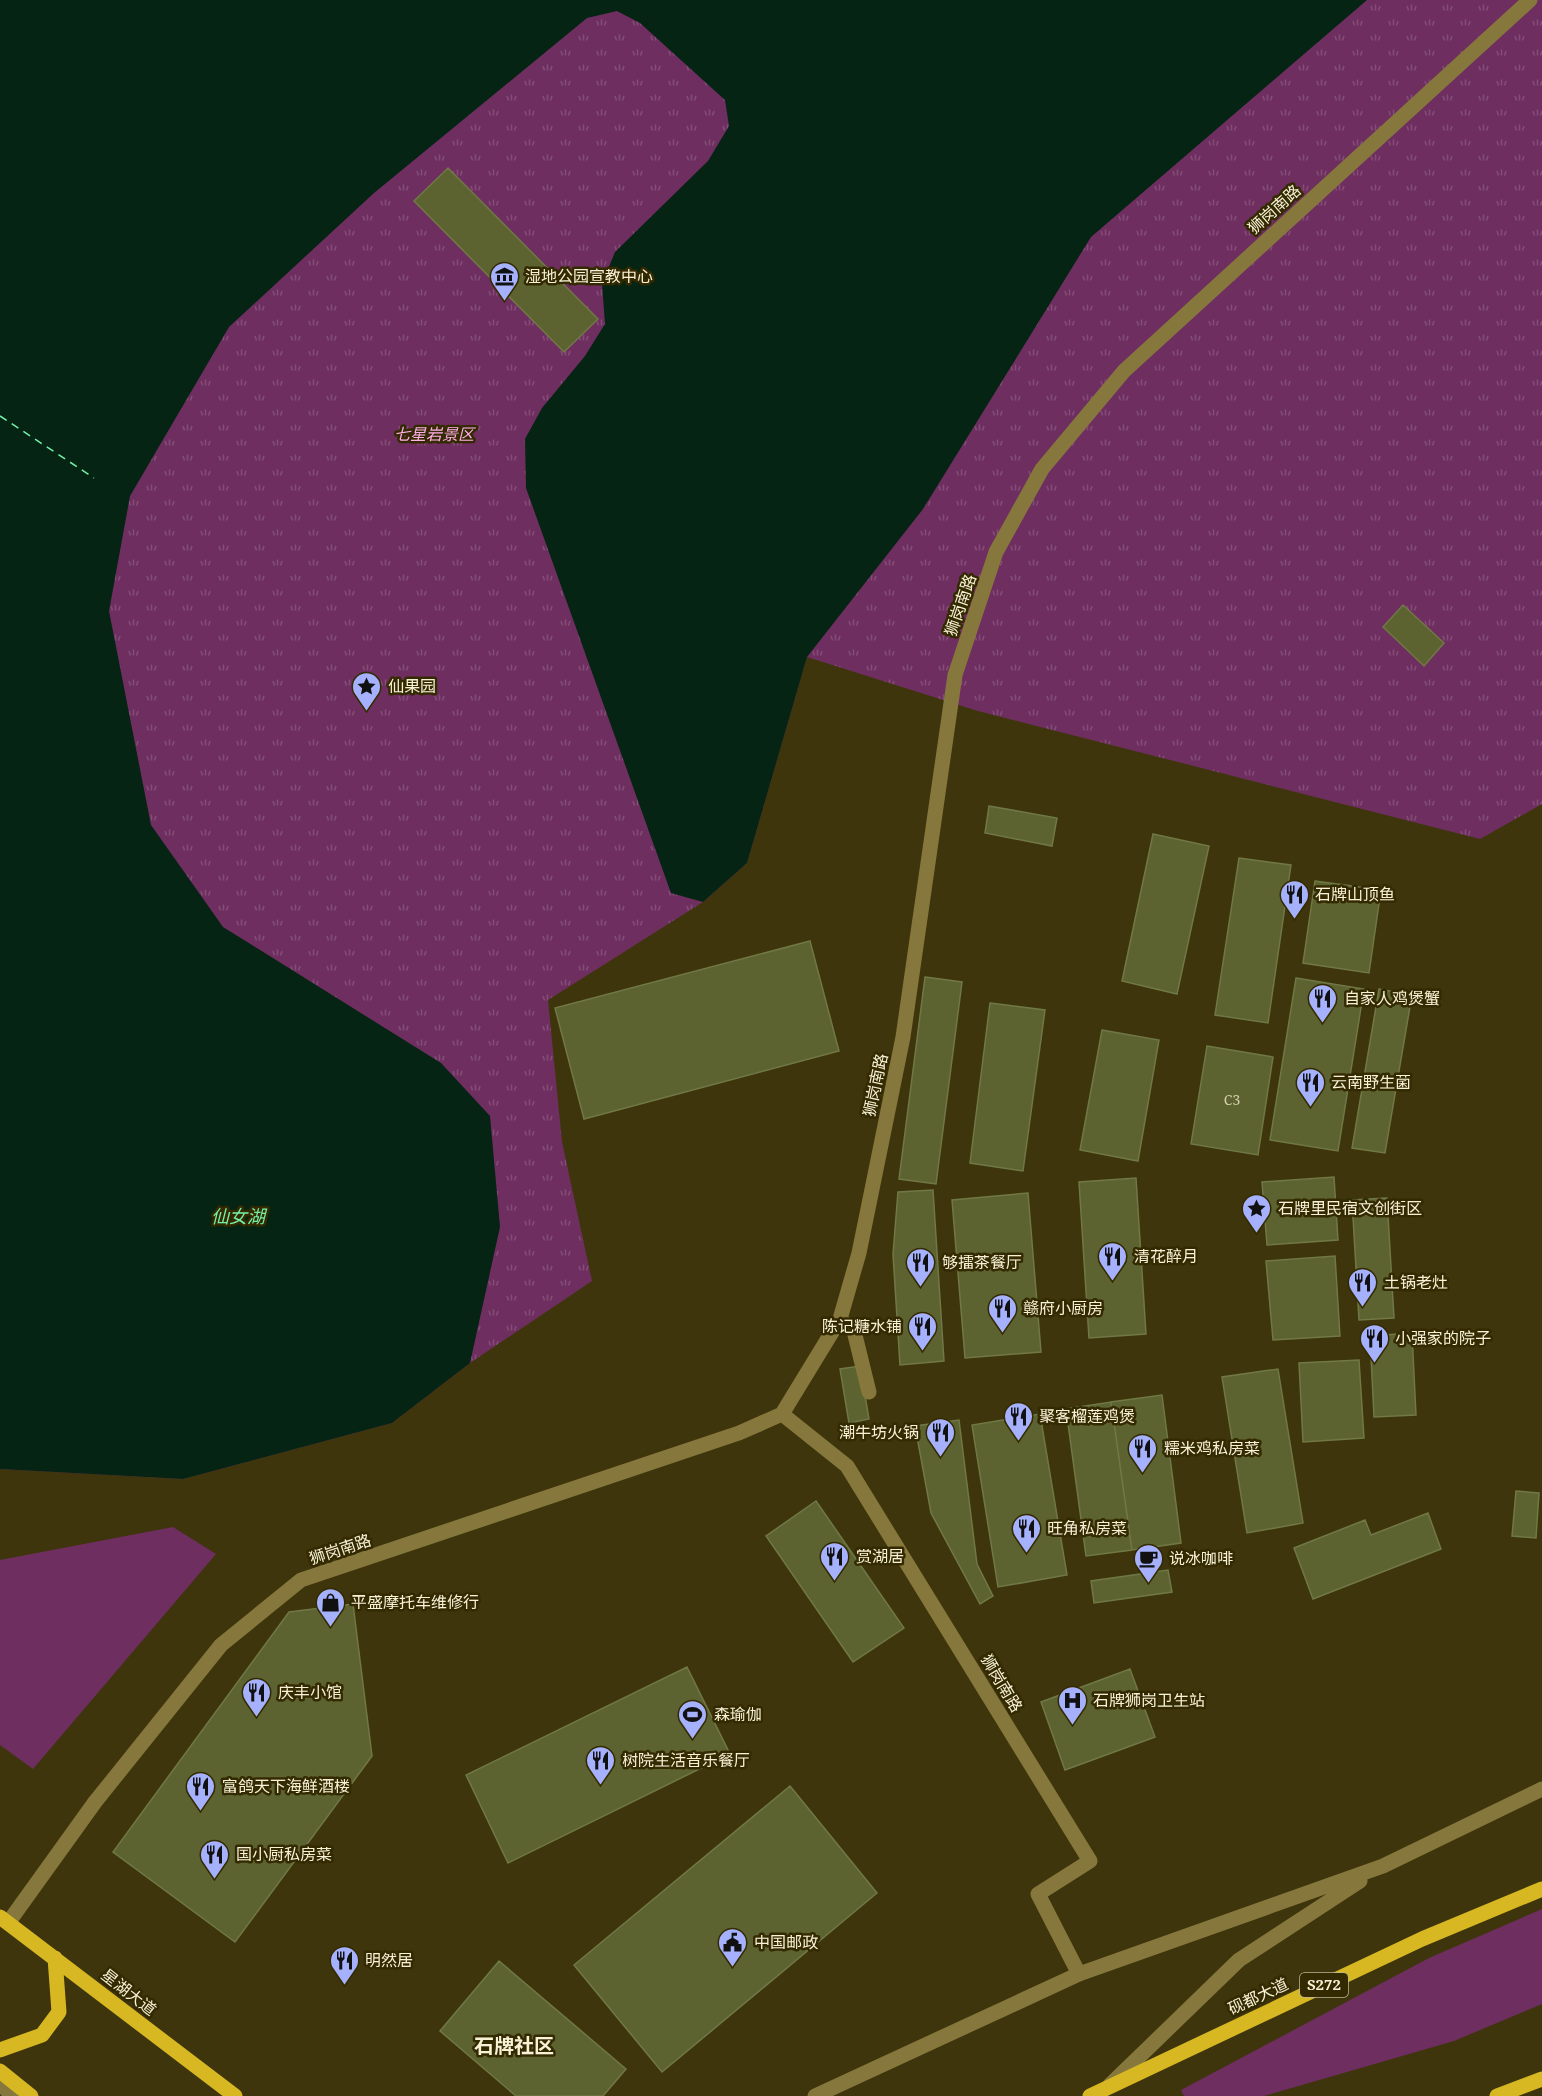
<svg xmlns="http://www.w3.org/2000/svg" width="1542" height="2096" viewBox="0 0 1542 2096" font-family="'Noto Serif','Noto Sans SC',serif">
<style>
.grass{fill:#6e2e60}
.park{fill:url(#park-tufts)}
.water{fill:#052413}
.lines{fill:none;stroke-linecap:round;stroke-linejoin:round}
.ferry{stroke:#73f0a9;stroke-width:1.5;stroke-dasharray:8 6;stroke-linecap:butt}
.building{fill:#5c6331;stroke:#707845;stroke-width:1.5}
.minor{stroke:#86773c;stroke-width:15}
.major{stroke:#d7b822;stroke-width:15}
.labels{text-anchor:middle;stroke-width:5;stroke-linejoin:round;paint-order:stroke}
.number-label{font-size:14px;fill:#d0cead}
.shield{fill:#342a01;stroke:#bcb596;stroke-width:1.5}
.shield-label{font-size:15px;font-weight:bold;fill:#f7f1d6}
.street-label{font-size:16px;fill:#f7f1d6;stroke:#342a01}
.poi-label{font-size:16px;fill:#f7f1d6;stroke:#342a01;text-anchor:start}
.park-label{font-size:16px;font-style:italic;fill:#ffaeea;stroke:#342a01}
.water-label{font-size:18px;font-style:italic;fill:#73f0a9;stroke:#342a01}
.quarter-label{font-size:20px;font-weight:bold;fill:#f7f1d6;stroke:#342a01}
</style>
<defs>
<pattern id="park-tufts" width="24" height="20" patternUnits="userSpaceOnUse" patternTransform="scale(1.5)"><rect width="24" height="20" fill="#6e2e60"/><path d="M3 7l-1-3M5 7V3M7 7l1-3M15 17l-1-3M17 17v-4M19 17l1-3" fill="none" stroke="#834d76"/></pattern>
</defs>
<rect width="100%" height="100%" fill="#3e350c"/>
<path class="grass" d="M173,1527L216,1554L33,1769L0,1745V1560Z
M1542,1909V2004L1454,2041L1264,2096H1184L1181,2090L1429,1958Z"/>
<path class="park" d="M0,0H1542V804L1480,839L978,711L807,657L747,863L703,902L548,1000L562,1142L592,1281L470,1363L392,1423L183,1479L0,1469Z"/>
<path class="water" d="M0,0H1367L1091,237L923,509L807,657L747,863L703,902L671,893L526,488L525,439L542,408L585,356L605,324L602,284L615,252L708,161L729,126L725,100L640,23L617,11L587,18L374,193L229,327L130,496L109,611L151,825L223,927L441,1063L490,1116L500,1227L470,1363L392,1423L183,1479L0,1469Z"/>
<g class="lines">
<path class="ferry" d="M0,416L94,478"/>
</g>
<path class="building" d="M448,168L598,319L564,352L414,201Z
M1403,605L1444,643L1424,666L1383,627Z
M989,806L1057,818L1052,846L985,833Z
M1153,834L1209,846L1177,994L1122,981Z
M1239,858L1291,865L1268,1023L1215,1015Z
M1315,881L1381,890L1369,973L1303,963Z
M810,941L839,1051L584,1119L555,1008Z
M925,977L962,982L936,1184L899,1179Z
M1296,978L1364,989L1338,1151L1270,1140Z
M1379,989L1412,995L1385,1153L1352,1148Z
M990,1003L1045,1010L1023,1171L970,1163Z
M1102,1030L1159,1040L1138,1161L1080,1150Z
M1207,1046L1273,1057L1258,1155L1191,1144Z
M1334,1177L1338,1240L1267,1245L1262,1182Z
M1136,1178L1146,1334L1089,1338L1079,1182Z
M933,1190L944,1361L900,1365L893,1254L898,1192Z
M1028,1193L1041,1352L965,1358L952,1200Z
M1387,1198L1394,1318L1359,1320L1352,1200Z
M1335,1256L1340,1336L1273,1340L1266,1261Z
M1412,1333L1416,1415L1374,1417L1370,1336Z
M1359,1360L1364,1438L1303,1442L1299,1363Z
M860,1366L869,1419L849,1423L840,1369Z
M1278,1369L1303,1523L1247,1533L1222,1377Z
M1162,1395L1181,1543L1132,1550L1111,1402Z
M1111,1402L1132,1550L1086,1556L1066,1409Z
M1040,1414L1067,1575L998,1587L972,1425Z
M959,1420L977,1564L993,1596L980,1604L931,1513L915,1426Z
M1516,1491L1539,1493L1536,1538L1512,1536Z
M816,1501L904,1628L853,1662L766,1536Z
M1428,1513L1441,1549L1313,1599L1294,1548L1365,1520L1371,1535Z
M1168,1570L1172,1592L1094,1603L1091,1581Z
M353,1604L372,1756L235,1942L113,1852L289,1612Z
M687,1667L730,1754L508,1863L466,1775Z
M1130,1669L1155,1737L1065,1770L1041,1702Z
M790,1786L877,1893L662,2072L574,1965Z
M499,1961L626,2069L603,2096H516L440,2031Z"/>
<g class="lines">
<path class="minor" d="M840,1319L854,1331L869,1392
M782,1414L847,1466L1090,1861L1038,1894L1079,1974
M8,1923L95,1802L221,1645L301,1580L739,1433L782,1414L840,1319L859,1253L903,1037L955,675L996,552L1042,469L1124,371L1530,0
M0,2081L11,2096
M1110,2085L1239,1960L1360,1881
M815,2096L1079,1974L1383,1866L1542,1789"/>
<path class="major" d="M0,1917L235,2096
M0,2050L42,2035L59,2012L55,1958
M0,2071L31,2096
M1090,2096L1422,1939L1542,1889
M1497,2096L1542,2079"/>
</g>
<defs>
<symbol id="museum-pin" viewBox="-11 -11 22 30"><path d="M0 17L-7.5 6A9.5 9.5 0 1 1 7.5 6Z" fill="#a5b1fc" stroke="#342a01"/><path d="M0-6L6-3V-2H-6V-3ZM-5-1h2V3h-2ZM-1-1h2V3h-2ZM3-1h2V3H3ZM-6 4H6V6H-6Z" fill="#111"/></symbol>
<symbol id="sight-pin" viewBox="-11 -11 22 30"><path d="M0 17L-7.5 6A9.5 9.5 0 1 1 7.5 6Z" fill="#a5b1fc" stroke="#342a01"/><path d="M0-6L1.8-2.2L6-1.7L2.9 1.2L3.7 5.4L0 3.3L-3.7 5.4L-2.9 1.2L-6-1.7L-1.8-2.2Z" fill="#111"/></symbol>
<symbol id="restaurant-pin" viewBox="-11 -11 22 30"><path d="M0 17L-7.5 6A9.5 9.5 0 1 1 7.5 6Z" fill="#a5b1fc" stroke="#342a01"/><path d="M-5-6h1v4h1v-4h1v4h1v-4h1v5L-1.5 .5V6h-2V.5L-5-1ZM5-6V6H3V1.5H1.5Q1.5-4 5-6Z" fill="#111"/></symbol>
<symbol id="cafe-pin" viewBox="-11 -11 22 30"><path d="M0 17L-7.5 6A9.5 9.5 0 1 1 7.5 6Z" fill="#a5b1fc" stroke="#342a01"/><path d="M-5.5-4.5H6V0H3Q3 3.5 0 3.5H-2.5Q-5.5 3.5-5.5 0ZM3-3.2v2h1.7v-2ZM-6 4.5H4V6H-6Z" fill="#111"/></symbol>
<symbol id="shop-pin" viewBox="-11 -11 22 30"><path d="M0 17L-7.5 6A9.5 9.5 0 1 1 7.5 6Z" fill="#a5b1fc" stroke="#342a01"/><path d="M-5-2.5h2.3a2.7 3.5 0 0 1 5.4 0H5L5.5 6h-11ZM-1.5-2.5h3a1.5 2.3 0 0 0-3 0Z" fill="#111"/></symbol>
<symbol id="hospital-pin" viewBox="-11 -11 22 30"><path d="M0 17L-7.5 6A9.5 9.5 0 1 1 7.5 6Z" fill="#a5b1fc" stroke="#342a01"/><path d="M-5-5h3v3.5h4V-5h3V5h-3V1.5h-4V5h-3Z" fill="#111"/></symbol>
<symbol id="stadium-pin" viewBox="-11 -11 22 30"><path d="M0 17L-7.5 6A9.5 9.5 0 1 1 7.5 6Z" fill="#a5b1fc" stroke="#342a01"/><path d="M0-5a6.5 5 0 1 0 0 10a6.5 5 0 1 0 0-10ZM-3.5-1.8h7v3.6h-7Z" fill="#111"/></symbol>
<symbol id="civic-pin" viewBox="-11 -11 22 30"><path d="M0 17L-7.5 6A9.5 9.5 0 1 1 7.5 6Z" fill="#a5b1fc" stroke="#342a01"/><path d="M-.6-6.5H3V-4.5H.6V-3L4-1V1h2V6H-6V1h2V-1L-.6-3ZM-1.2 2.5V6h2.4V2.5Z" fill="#111"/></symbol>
</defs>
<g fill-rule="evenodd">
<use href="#museum-pin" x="488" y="260" width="33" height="45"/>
<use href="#sight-pin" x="350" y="670" width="33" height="45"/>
<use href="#restaurant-pin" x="1278" y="878" width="33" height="45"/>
<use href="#restaurant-pin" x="1306" y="982" width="33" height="45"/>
<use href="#restaurant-pin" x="1294" y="1066" width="33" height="45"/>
<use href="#sight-pin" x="1240" y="1192" width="33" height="45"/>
<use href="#restaurant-pin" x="1096" y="1240" width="33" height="45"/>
<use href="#restaurant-pin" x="904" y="1246" width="33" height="45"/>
<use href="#restaurant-pin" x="1346" y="1266" width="33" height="45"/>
<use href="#restaurant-pin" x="986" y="1292" width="33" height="45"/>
<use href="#restaurant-pin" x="906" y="1310" width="33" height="45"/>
<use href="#restaurant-pin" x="1358" y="1322" width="33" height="45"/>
<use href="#restaurant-pin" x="1002" y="1400" width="33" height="45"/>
<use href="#restaurant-pin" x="924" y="1416" width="33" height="45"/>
<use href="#restaurant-pin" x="1126" y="1432" width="33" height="45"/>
<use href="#restaurant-pin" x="1010" y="1512" width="33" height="45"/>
<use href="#restaurant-pin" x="818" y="1540" width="33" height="45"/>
<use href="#cafe-pin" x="1132" y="1542" width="33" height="45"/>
<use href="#shop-pin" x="314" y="1586" width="33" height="45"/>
<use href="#restaurant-pin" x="240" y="1676" width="33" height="45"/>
<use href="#hospital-pin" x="1056" y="1684" width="33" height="45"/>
<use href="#stadium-pin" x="676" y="1698" width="33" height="45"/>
<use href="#restaurant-pin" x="584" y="1744" width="33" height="45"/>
<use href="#restaurant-pin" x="184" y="1770" width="33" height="45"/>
<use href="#restaurant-pin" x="198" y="1838" width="33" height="45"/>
<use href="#civic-pin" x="716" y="1926" width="33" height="45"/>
<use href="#restaurant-pin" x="328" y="1944" width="33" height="45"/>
</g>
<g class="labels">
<g class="number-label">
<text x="1232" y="1105">C3</text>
</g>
<rect class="shield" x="1300" y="1973" width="48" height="24" rx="4.5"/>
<g class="shield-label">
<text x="1324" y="1990">S272</text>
</g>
<g class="street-label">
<text transform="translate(1274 209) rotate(-42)" y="6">狮岗南路</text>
<text transform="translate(960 605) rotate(-71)" y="6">狮岗南路</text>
<text transform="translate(875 1085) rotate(-78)" y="6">狮岗南路</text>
<text transform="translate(340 1549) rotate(-18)" y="6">狮岗南路</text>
<text transform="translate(1002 1683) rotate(59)" y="6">狮岗南路</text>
<text transform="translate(129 1992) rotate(38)" y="6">星湖大道</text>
<text transform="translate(1258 1996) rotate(-25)" y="6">砚都大道</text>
</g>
<g class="poi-label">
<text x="525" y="282">湿地公园宣教中心</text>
<text x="388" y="692">仙果园</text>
<text x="1315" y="900">石牌山顶鱼</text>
<text x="1344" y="1004">自家人鸡煲蟹</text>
<text x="1331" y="1088">云南野生菌</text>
<text x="1278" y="1214">石牌里民宿文创街区</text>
<text x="1134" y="1262">清花醉月</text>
<text x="942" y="1268">够擂茶餐厅</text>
<text x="1384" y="1288">土锅老灶</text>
<text x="1023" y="1314">赣府小厨房</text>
<text x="902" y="1332" text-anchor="end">陈记糖水铺</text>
<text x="1395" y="1344">小强家的院子</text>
<text x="1039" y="1422">聚客榴莲鸡煲</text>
<text x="919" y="1438" text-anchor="end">潮牛坊火锅</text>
<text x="1164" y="1454">糯米鸡私房菜</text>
<text x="1047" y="1534">旺角私房菜</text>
<text x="856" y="1562">赏湖居</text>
<text x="1169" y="1564">说冰咖啡</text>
<text x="351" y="1608">平盛摩托车维修行</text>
<text x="278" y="1698">庆丰小馆</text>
<text x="1093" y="1706">石牌狮岗卫生站</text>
<text x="714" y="1720">森瑜伽</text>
<text x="622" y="1766">树院生活音乐餐厅</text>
<text x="222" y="1792">富鸽天下海鲜酒楼</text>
<text x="236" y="1860">国小厨私房菜</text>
<text x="754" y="1948">中国邮政</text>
<text x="365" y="1966">明然居</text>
</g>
<g class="park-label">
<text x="434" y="440">七星岩景区</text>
</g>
<g class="water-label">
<text x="238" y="1223">仙女湖</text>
</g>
<g class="quarter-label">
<text x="514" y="2053">石牌社区</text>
</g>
</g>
</svg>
